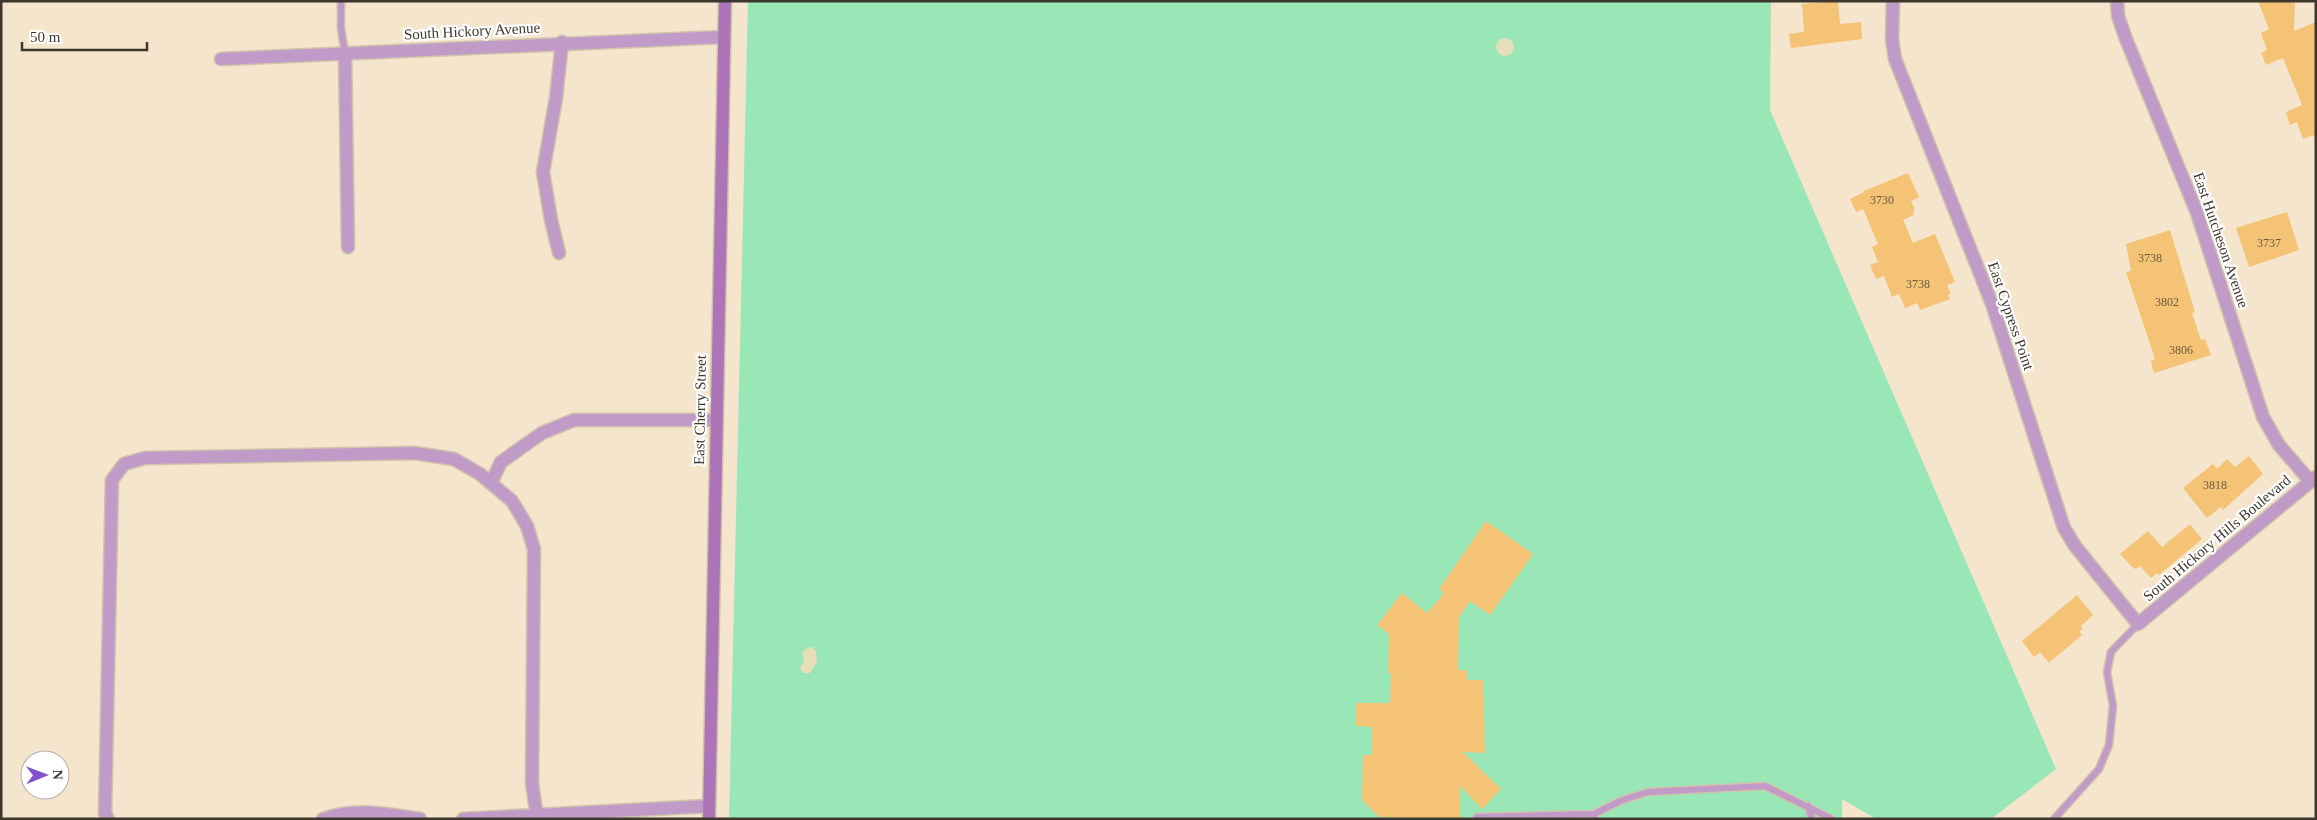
<svg xmlns="http://www.w3.org/2000/svg" width="2317" height="820" viewBox="0 0 2317 820" font-family="Georgia,serif">
<style>
.green{fill:#99e6b7}
.sand{fill:#e7deb9}
.building{fill:#f4c376}
.lines{fill:none;stroke-linecap:round;stroke-linejoin:round}
.lane-casing{stroke:#d0c2ac;stroke-width:9}
.street-casing{stroke:#d0c2ac;stroke-width:15}
.secondary-casing{stroke:#d0c2ac;stroke-width:15}
.lane{stroke:#c19bc8;stroke-width:6}
.street{stroke:#c19bc8;stroke-width:12}
.secondary{stroke:#ad74b7;stroke-width:12}
.labels{text-anchor:middle;stroke-width:4.5;stroke-linejoin:round;paint-order:stroke}
.number-label{font-size:12px;fill:#6c5a40}
.street-label{font-size:15px;fill:#3e372e;stroke:#fff}
</style>
<rect width="100%" height="100%" fill="#f5e5cc"/>
<path class="green" d="M748,1H1771L1770,110L2056,769L1991,819H1876L1842,799V819H729Z"/>
<path class="sand" d="M1496 47a9 9 0 1 1 18 0a9 9 0 1 1-18 0Z
M812,647L816,651L817,662L810,673H804L800,669L804,660L802,653L807,648Z"/>
<path class="building" d="M1838,1L1840,24L1861,22L1862,39L1791,48L1789,34L1804,32L1802,4Z
M2258,1H2295L2294,31L2316,22V139L2313,135L2303,139L2297,122L2290,125L2286,112L2302,105L2283,58L2266,65L2261,53L2267,50L2261,33L2269,29Z
M1908,173L1919,197L1911,201L1915,210L1913,211L1914,215L1903,220L1913,243L1935,234L1955,282L1947,285L1951,294L1948,295L1950,299L1920,310L1917,303L1905,308L1899,294L1892,297L1884,276L1876,279L1870,265L1878,262L1872,247L1878,244L1863,209L1856,212L1850,199L1864,192V191Z
M2287,212L2299,250L2249,267L2236,228Z
M2170,230L2195,312L2192,313L2201,340L2205,339L2211,355L2154,373L2151,361L2155,359L2126,272L2131,271L2126,244Z
M2249,456L2263,474L2223,510L2221,507L2207,518L2183,488L2213,464L2217,469L2227,459L2235,467Z
M1486,521L1533,554L1490,615L1470,601L1459,617L1458,670H1467V680H1483L1485,753L1463,752L1501,789L1482,809L1460,786V819L1379,817L1362,800L1363,755H1372V727L1356,726V703H1390L1391,673H1388L1389,634L1377,625L1402,593L1427,613L1444,593L1439,589Z
M2190,524L2202,539L2159,575L2157,573L2151,578L2140,566L2135,569L2130,565L2120,554L2148,531L2162,547Z
M2077,595L2093,615L2081,626L2083,629L2079,631L2082,635L2049,663L2040,652L2034,657L2022,641Z"/>
<g class="lines">
<defs>
<path id="lane" d="M341,1V28L345,53
M1808,806L1812,819
M1594,814L1620,801L1648,792L1765,786L1832,819
M1477,819V817L1594,814V819
M2054,819L2099,769L2109,745L2113,706L2107,672L2111,652L2138,624"/>
<path id="street" d="M1893,1L1892,39L1895,59L1992,304L2064,528L2075,546L2138,624L2316,477
M2117,1L2118,16L2126,39L2197,213L2263,417L2279,445L2310,481
M345,53L348,247
M221,59L723,37
M559,253L551,220L543,172L556,98L562,42
M491,483L501,462L542,433L574,420H717
M108,819L105,813L112,480L124,464L145,458L414,453L454,459L480,474L512,501L527,526L534,549L532,783L537,817
M323,819C355,807 387,814 420,819
M463,819L709,806"/>
<path id="secondary" d="M709,819L725,1"/>
</defs>
<use href="#lane" class="lane-casing"/>
<use href="#street" class="street-casing"/>
<use href="#secondary" class="secondary-casing"/>
<use href="#lane" class="lane"/>
<use href="#street" class="street"/>
<use href="#secondary" class="secondary"/>
</g>
<g class="labels">
<g class="number-label">
<text x="1882" y="204">3730</text>
<text x="2269" y="247">3737</text>
<text x="2150" y="262">3738</text>
<text x="1918" y="288">3738</text>
<text x="2167" y="306">3802</text>
<text x="2181" y="354">3806</text>
<text x="2215" y="489">3818</text>
</g>
<g class="street-label">
<text transform="translate(472 31) rotate(-3)" y="5">South Hickory Avenue</text>
<text transform="translate(2221 240) rotate(71)" y="5">East Hutcheson Avenue</text>
<text transform="translate(2011 316) rotate(71)" y="5">East Cypress Point</text>
<text transform="translate(700 410) rotate(-89)" y="5">East Cherry Street</text>
<text transform="translate(2217 538) rotate(-40)" y="5">South Hickory Hills Boulevard</text>
</g>
</g>
<rect width="2317" height="820" fill="none" stroke="#3e372e" stroke-width="5"/>
<g transform="translate(45 775) rotate(89)"><circle r="24" fill="#ffffff" stroke="#b2afab"/>
<path d="M0-4L9 19L0 12L-9 19Z" fill="#8451c9"/>
<text y="-8" font-size="14" font-weight="bold" text-anchor="middle" fill="#3e372e">N</text>
</g>
<path d="M22 42v8h125v-8" fill="none" stroke="#3e372e" stroke-width="2.5"/>
<text x="30" y="42" font-size="15" fill="#3e372e" stroke="#ffffff" stroke-width="4" paint-order="stroke">50 m</text>
</svg>
